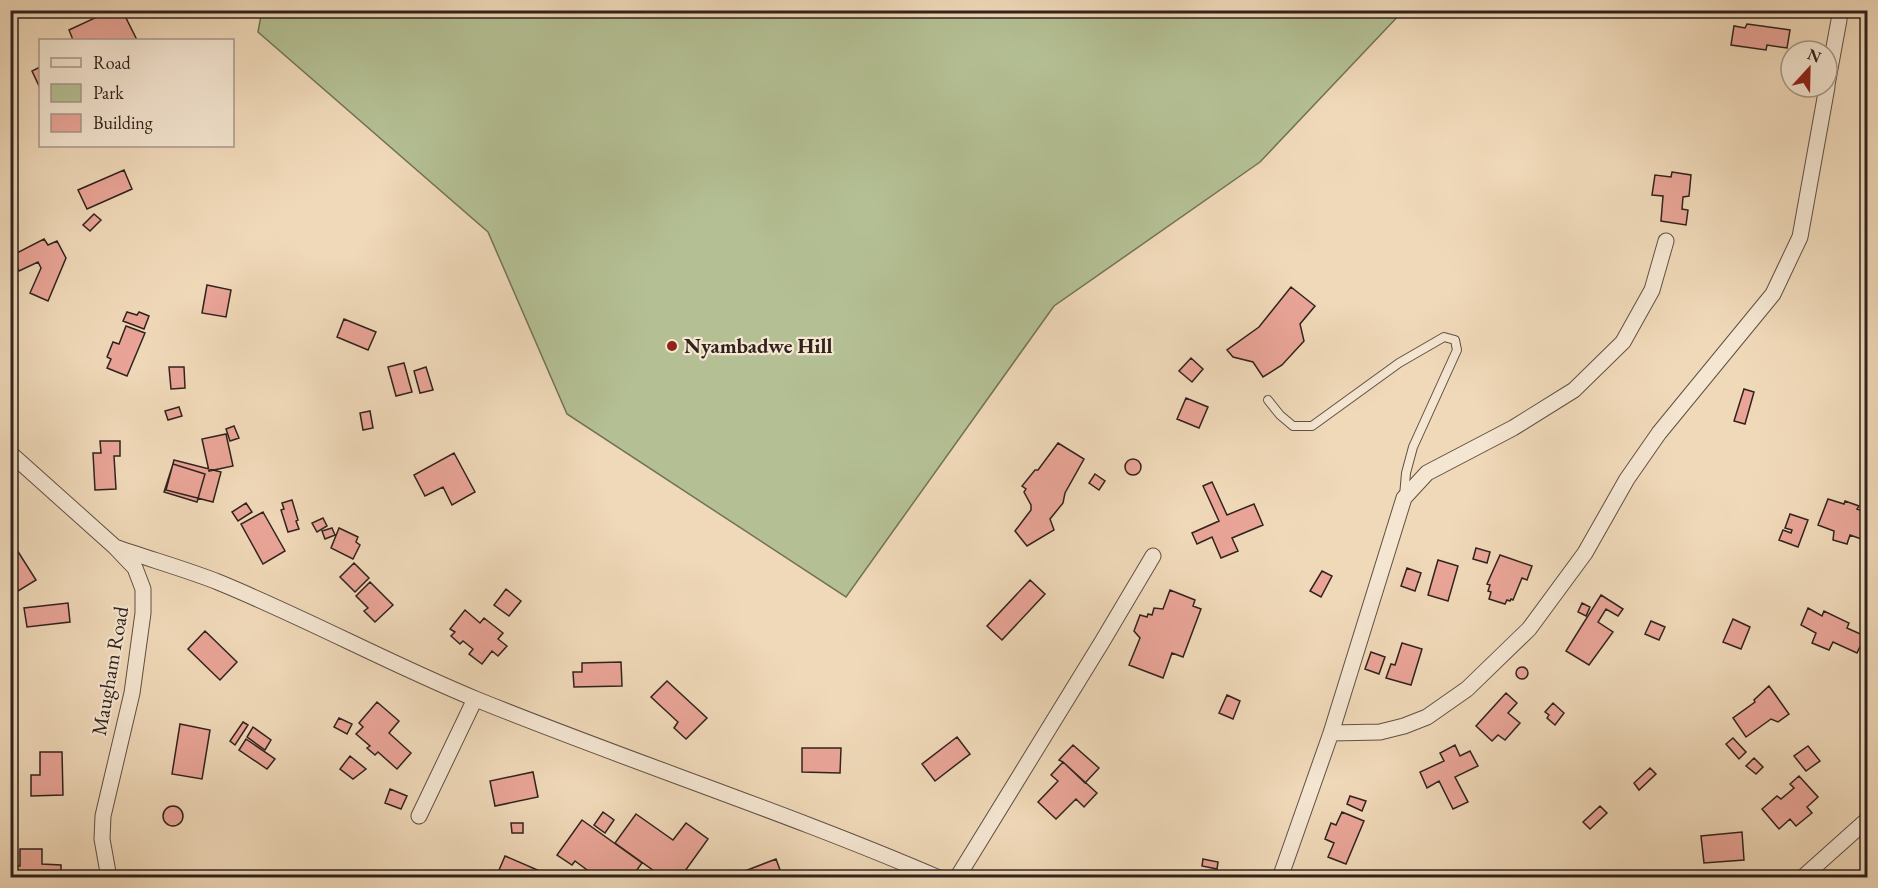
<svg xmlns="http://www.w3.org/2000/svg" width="1878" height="888" viewBox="0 0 1878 888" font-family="'EB Garamond',serif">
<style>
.green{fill:#b4c094;stroke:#727258;stroke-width:1.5}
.building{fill:#eaa598;stroke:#30231d;stroke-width:1.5}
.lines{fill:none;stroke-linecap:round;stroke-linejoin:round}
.service-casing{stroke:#605044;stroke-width:10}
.minor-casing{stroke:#605044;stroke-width:17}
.service{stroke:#f5e6d2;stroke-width:8}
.minor{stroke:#f5e6d2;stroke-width:15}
.poi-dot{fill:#8f2418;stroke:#f5e6d2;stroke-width:2}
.labels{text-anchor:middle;stroke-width:4.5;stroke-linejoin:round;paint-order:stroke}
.poi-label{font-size:21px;font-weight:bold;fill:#30231d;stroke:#f5e6d2;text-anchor:start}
.street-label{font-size:21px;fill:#30231d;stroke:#f5e6d2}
</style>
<rect width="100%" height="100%" fill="#f0d9b9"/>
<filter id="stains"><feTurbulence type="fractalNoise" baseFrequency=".00333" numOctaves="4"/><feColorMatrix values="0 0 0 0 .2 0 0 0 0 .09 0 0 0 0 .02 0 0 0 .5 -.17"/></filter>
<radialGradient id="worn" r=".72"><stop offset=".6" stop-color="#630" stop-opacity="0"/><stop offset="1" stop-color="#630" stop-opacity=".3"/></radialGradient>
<path class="green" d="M262,10H1403V11L1260,162L1054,306L846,597L567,414L488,232L258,32Z"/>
<path class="building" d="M95,10H122L137,40H73L69,30L95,18L92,12Z
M1747,24L1790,30L1787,48L1767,45L1766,50L1731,45L1734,26L1745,28Z
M40,67V88L32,71Z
M124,170L132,189L87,209L78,190Z
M1672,172L1691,175L1689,196L1683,197L1682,209L1688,210L1686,225L1661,221L1663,196L1652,195L1655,175L1671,177Z
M94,214L101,220L90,231L83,225Z
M44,239L48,245L57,241L66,258L48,301L30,293L41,268L38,262L19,271L11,256Z
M207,285L231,290L226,317L202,313Z
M1291,287L1315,306L1300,324L1304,341L1282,365L1263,377L1253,362L1233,357L1227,350L1259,327Z
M127,312L137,315L139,312L149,316L144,329L123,321Z
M344,319L376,332L368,350L337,337Z
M126,326L145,333L127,376L107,368L111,359L107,357L113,342L119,344Z
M10,344L17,345L13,380H10Z
M1191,358L1203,369L1192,382L1179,371Z
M404,363L412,392L396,396L388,367Z
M169,367H184L185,388L171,389Z
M426,367L433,390L420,393L414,371Z
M1744,389L1754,392L1745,424L1734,421Z
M1186,398L1208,407L1199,428L1177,419Z
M179,407L182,416L168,420L165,411Z
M370,411L373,428L363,430L360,413Z
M234,426L239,438L230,441L226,429Z
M226,434L233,466L209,471L202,439Z
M100,441H120V456H114L116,489L95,490L93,453H101Z
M1058,443L1084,459L1065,493L1063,503L1050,519L1054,530L1027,546L1015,531L1031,510V505L1024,492L1026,489L1022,486L1035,470H1038Z
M454,453L475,492L452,505L443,487L425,496L414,475Z
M1125 467a8 8 0 1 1 16 0a8 8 0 1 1-16 0Z
M174,460L221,472L213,502L166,490Z
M173,464L205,474L197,502L164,492Z
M1095,474L1105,481L1099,490L1089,483Z
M1212,482L1227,515L1254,504L1263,525L1232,538L1238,551L1221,558L1212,537L1197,544L1192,533L1219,521L1203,486Z
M1828,499L1844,504L1845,501L1859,506L1857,509L1868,513V551L1864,549L1867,541L1850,535L1847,544L1833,540L1834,531L1818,525Z
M292,500L298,520L296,521L299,529L288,532L281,510L284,509L282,503Z
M246,503L252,512L238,521L232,512Z
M263,512L285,551L263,564L241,524Z
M1790,514L1808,520L1798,547L1779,540L1783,530L1791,533L1792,530L1785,528Z
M323,518L327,526L317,532L312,523Z
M332,528L335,535L325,539L322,531Z
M339,528L358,537L356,542L360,545L353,559L331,548Z
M10,539L36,580L10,596Z
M1476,548L1490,552L1487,563L1473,559Z
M1500,555L1532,566L1527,580L1522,578L1513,600L1511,599L1510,601L1507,600L1505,604L1489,599L1491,592L1488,591L1490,585L1487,584Z
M1438,560L1458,566L1448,601L1428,595Z
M354,563L369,578L355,592L340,577Z
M1407,568L1421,573L1415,591L1401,586Z
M1322,571L1332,576L1321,597L1310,591Z
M1030,580L1045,594L1002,640L987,626Z
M370,582L393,605L375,622L364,611L368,608L356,596Z
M506,589L521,601L509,616L494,605Z
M1170,590L1195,600L1193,606L1201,609L1183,657L1172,653L1163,678L1129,665L1140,638L1134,631L1140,615L1147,617L1148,614L1152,615L1154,608L1163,609Z
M1601,595L1623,609L1618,616L1606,609L1598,622L1613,632L1589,665L1566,651Z
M68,603L70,622L27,627L24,608Z
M1582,603L1590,607L1586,616L1578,612Z
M1808,608L1822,616L1824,611L1849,623L1847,628L1865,636L1857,653L1833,642L1829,650L1812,643L1816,633L1801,625Z
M465,610L480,623L484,618L503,633L498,639L507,646L498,656L492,651L482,664L469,654L473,649L463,641L460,644L451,636L455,632L450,629Z
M1733,619L1750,627L1741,649L1723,642Z
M1651,621L1665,627L1659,640L1645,634Z
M205,631L237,662L220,680L188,649Z
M1402,643L1422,649L1411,685L1386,678L1391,664L1395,665Z
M1371,652L1385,657L1379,674L1365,669Z
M621,662L622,686L574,687L573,672H582V663Z
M1516 673a6 6 0 1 1 12 0a6 6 0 1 1-12 0Z
M667,681L707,718L686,739L674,728L678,722L651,697Z
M1769,686L1789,714L1778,722L1771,719L1746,737L1733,718L1755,702L1754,700Z
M1506,693L1517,703L1508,713L1520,723L1505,740L1498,735L1492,741L1476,726Z
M1227,695L1240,701L1233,719L1219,713Z
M377,702L399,721L389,733L411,753L397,769L378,752L375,755L367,748L370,746L356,734L363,727L359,723Z
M1553,703L1564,713L1555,725L1547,718L1549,715L1545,712Z
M339,718L352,724L347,734L334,727Z
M243,722L248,725L235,745L230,741Z
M180,724L210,730L202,779L172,774Z
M253,727L271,740L265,750L247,737Z
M957,737L970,754L935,781L922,764Z
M1733,738L1746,752L1739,759L1726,744Z
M246,739L275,759L267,769L239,750Z
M1073,745L1099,768L1085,783L1063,762L1059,760Z
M1455,745L1460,756L1470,751L1478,766L1455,777L1468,802L1453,809L1439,781L1427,788L1420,772L1444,761L1440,753Z
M1808,746L1820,761L1806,771L1794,756Z
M802,748H841L840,773L802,772Z
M40,752H62L63,795L31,796V775H40Z
M350,756L366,769L353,779L340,769Z
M1754,758L1763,767L1756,774L1746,766Z
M1063,762L1097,793L1084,807L1076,799L1056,819L1038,802L1058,781L1051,775Z
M1650,768L1656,774L1639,790L1634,783Z
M533,772L538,797L495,806L490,781Z
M1799,776L1818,797L1807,807L1812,813L1796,826L1790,819L1779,829L1762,809L1777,796L1781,799L1794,788L1790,784Z
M390,789L407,796L401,809L385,803Z
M1350,796L1366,801L1362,811L1347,804Z
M1600,806L1607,813L1590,829L1583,822Z
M163 816a10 10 0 1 1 20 0a10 10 0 1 1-20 0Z
M603,812L614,820L605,833L594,825Z
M1342,812L1364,821L1346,864L1328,857L1334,843L1325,839L1331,823L1336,825Z
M636,814L673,840L686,823L708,839L680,878H664L615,843Z
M582,820L642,863L631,878H598L575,861L572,865L557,855Z
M511,823H523V833H512Z
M1742,832L1744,860L1704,863L1701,836Z
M20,849H42V864L61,865V878H10V866H20Z
M505,856L556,878H517L499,870Z
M776,859L783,878H733L732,876Z
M1203,859L1218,862L1217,869L1202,866Z
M1212,872L1232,876V878H1211Z
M1039,873L1070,878H1038Z"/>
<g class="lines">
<defs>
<path id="service" d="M1268,400L1280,415L1293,426H1312L1399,363L1444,337L1455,340L1457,350L1413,447L1406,473L1404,496"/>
<path id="minor" d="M1827,85L1839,20V10
M10,453L115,547L135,568L143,589V613L132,693L103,816L102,839L109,878
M115,547C149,559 185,569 218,582C306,618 390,664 478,700C631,762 788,813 939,878
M1331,733L1380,732L1404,726L1427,717L1467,689L1529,629L1585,553L1627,479L1659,433L1773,294L1800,237L1827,87
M419,816L475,699
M957,878L1102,642L1153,556
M1280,878L1331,733L1404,498L1427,473L1513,428L1574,390L1623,342L1652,290L1666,241
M1802,878L1868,819"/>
</defs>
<use href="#service" class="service-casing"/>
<use href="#minor" class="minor-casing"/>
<use href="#service" class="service"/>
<use href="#minor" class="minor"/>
</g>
<circle class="poi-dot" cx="672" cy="346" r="6"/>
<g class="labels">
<g class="poi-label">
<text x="684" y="353">Nyambadwe Hill</text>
</g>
<g class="street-label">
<text transform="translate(110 671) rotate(-80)" y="7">Maugham Road</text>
</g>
</g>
<rect width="1878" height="888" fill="none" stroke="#f0d9b9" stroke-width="36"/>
<rect x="12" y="12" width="1854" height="864" fill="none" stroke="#30231d" stroke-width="3"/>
<rect x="18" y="18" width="1842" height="852" fill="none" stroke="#30231d" stroke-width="1.5"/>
<rect x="39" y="39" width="195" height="108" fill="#f5e6d2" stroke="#a6988a" stroke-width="1.5"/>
<rect x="51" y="58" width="30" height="9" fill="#f5e6d2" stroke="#a6988a" stroke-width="1.5"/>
<text x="93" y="69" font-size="18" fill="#30231d">Road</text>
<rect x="51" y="84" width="30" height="18" fill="#b4c094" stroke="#a6988a" stroke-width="1.5"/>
<text x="93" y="99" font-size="18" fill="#30231d">Park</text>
<rect x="51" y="114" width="30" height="18" fill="#eaa598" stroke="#a6988a" stroke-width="1.5"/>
<text x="93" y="129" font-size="18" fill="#30231d">Building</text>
<g transform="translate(1809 69) rotate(22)"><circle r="28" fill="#f5e6d2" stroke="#a6988a" stroke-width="1.5"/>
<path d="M0-4.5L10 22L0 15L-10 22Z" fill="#8f2418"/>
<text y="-9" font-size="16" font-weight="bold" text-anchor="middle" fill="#30231d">N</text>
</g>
<rect width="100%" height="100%" filter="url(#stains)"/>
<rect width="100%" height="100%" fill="url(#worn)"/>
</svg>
